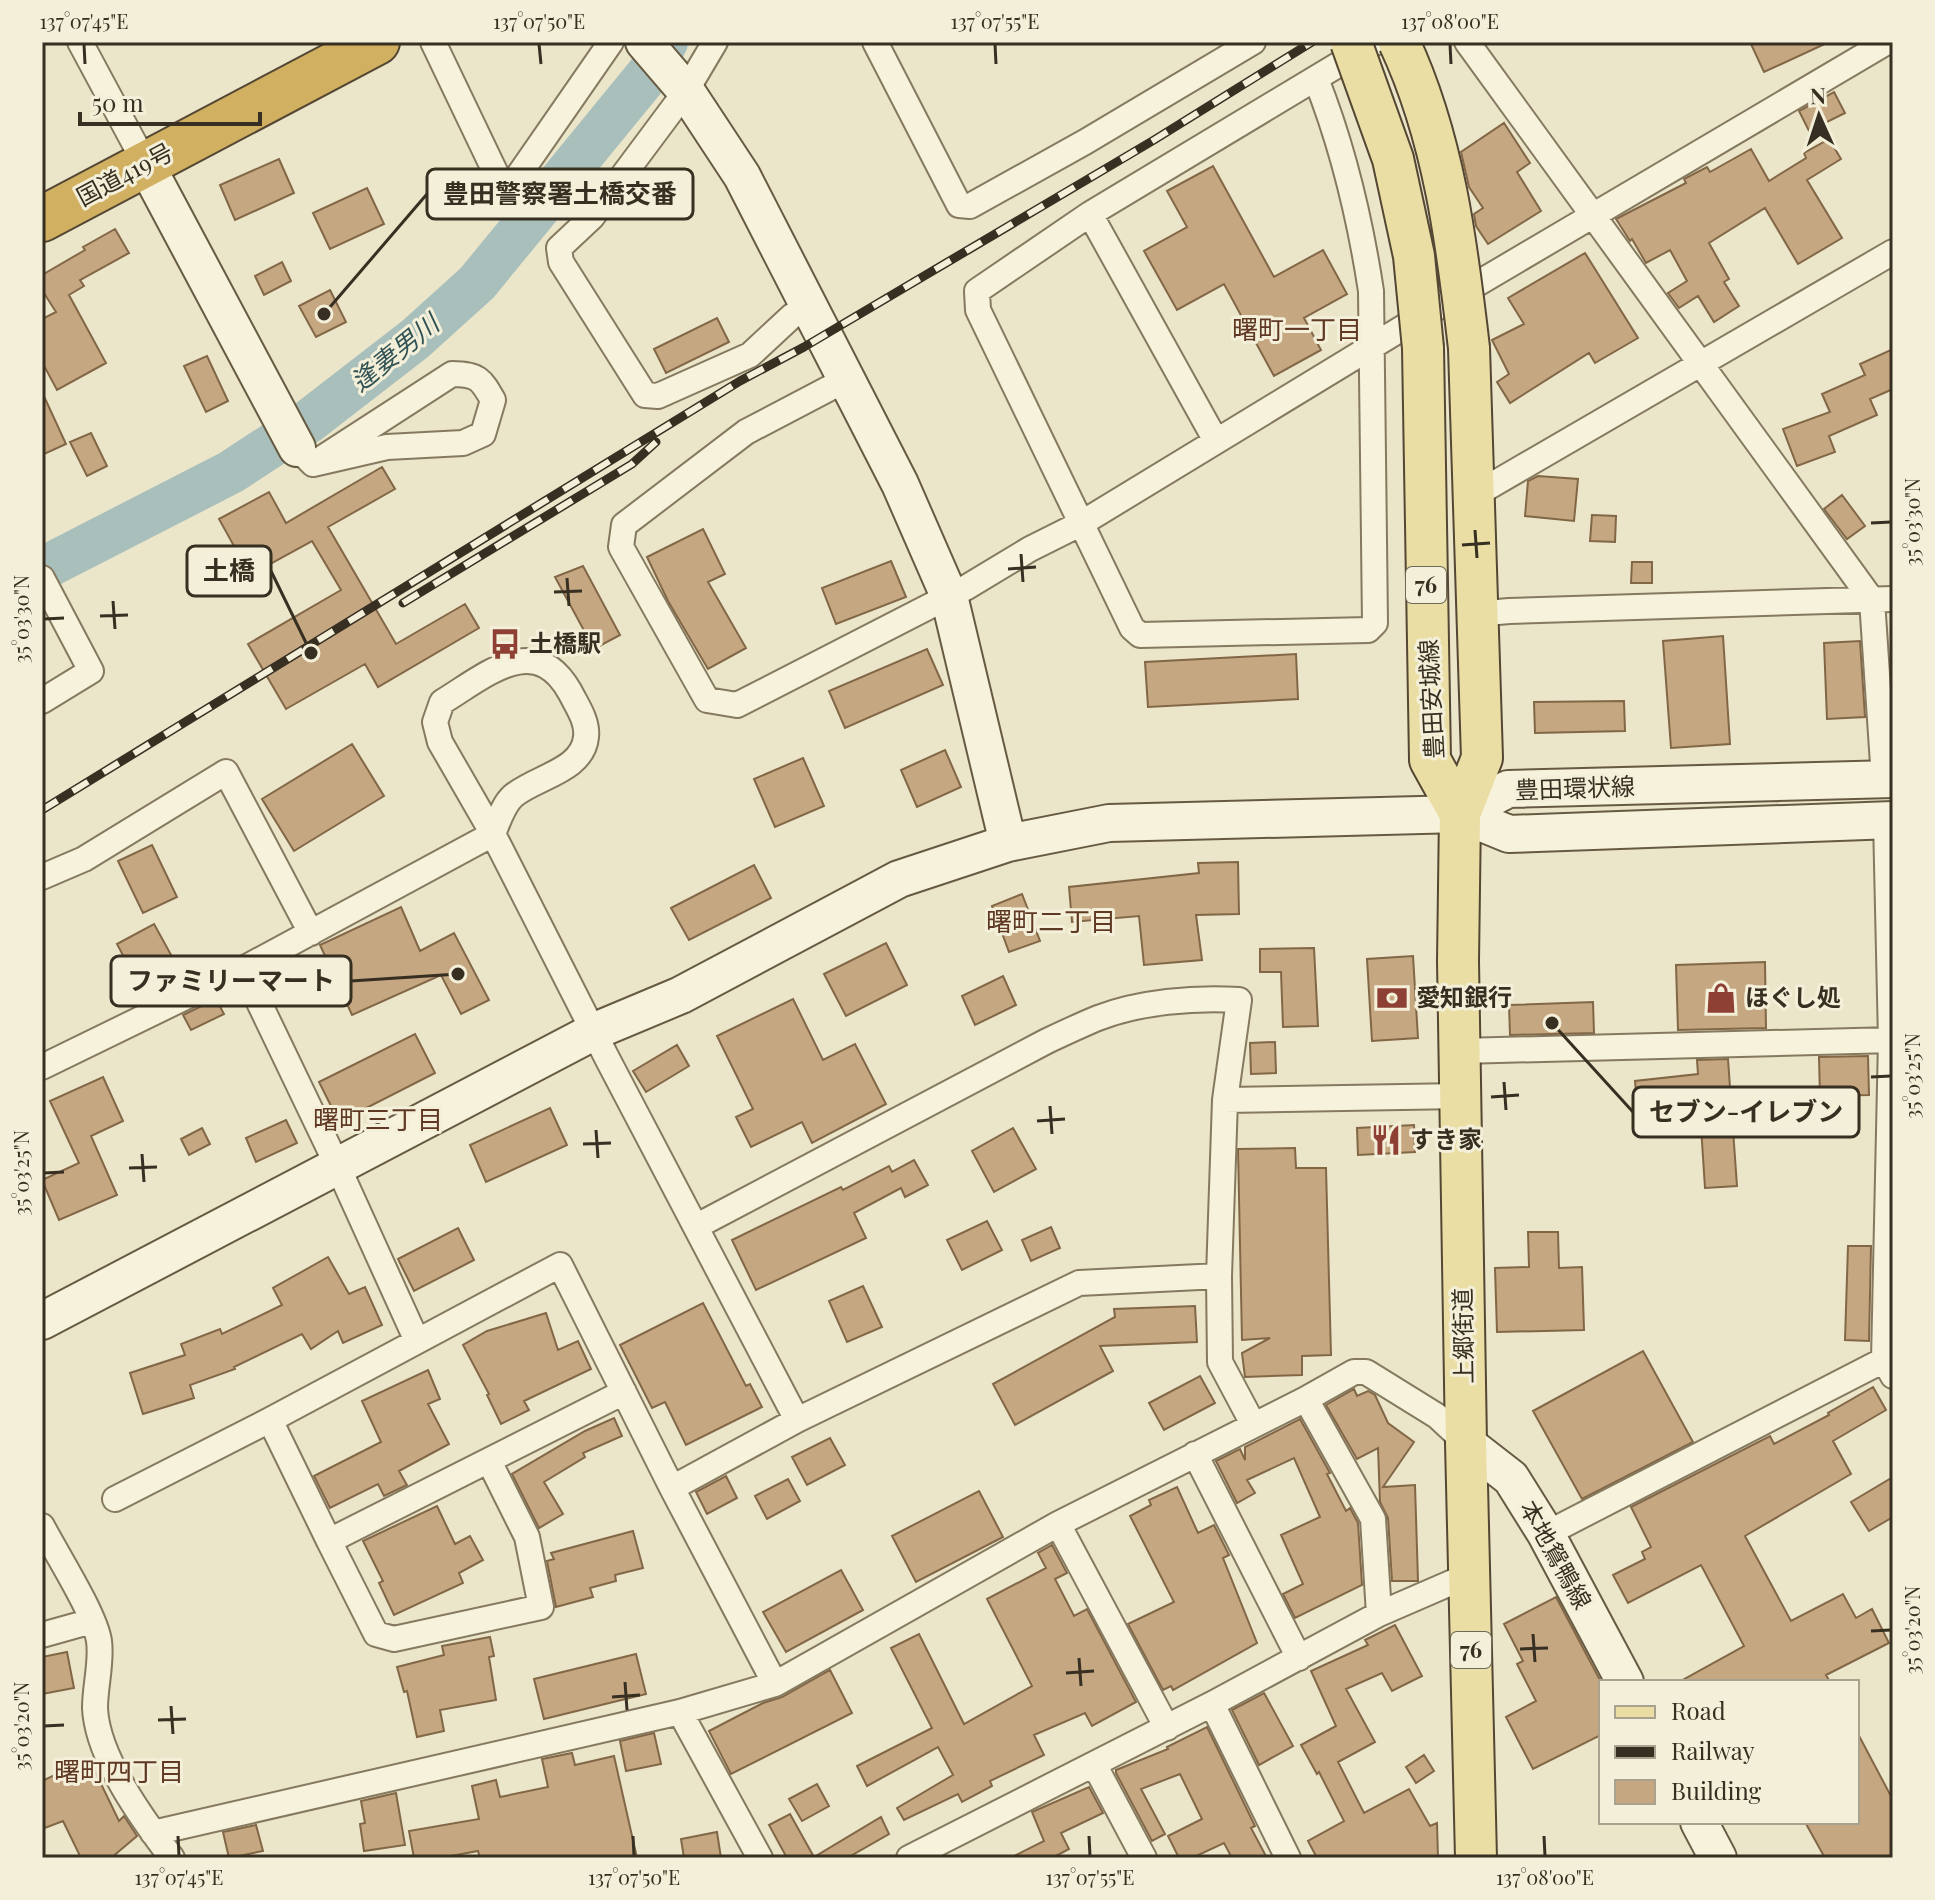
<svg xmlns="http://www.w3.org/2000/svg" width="1935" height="1900" viewBox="0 0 1935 1900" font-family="'Playfair Display','Noto Sans JP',serif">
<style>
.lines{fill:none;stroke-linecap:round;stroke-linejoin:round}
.river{stroke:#a9bfbc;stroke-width:44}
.building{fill:#c5a782;stroke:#826747;stroke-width:2}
.street-casing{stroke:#85795f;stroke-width:28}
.secondary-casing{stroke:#675a42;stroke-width:40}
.primary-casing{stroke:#544733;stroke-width:44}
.highway-casing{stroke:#544733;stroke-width:48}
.street{stroke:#f6f2db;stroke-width:24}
.secondary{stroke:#f6f2db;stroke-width:36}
.primary{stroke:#eadea5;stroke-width:40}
.highway{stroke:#d1b062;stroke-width:44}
.rail-casing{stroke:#372f21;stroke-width:9}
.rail{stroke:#f3efd8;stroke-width:6;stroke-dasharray:18;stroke-linecap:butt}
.primary-bridge-casing{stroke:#544733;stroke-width:44;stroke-linecap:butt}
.primary-bridge{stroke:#eadea5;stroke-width:40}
.ticks{fill:none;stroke:#372f21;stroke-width:3}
.labels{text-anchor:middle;stroke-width:6;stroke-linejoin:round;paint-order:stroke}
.shield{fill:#f3efd8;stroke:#6f6958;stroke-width:2}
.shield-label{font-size:22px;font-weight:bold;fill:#372f21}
.street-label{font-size:24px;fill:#372f21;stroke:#f3efd8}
.poi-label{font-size:24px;font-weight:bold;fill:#372f21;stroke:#f3efd8;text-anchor:start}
.neighbourhood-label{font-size:26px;fill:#603924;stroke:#f3efd8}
.water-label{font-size:26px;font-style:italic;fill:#325355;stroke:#f3efd8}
.leader{fill:none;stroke:#372f21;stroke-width:3}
.callout-dot{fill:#372f21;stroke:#f3efd8;stroke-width:3}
.callout{fill:#f3efd8;stroke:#372f21;stroke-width:3}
.callout-label{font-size:26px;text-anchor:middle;font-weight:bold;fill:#372f21}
.neatline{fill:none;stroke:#372f21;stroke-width:3}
.ticks-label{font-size:20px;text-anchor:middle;fill:#372f21}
</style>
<rect width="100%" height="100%" fill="#ebe5c9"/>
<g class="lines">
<path class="river" d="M42,569L231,472L309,421L415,339L477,283L649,73L666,42"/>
</g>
<path class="building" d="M1750,42H1829L1764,72Z
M1834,92L1845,113L1809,131L1799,111Z
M1504,123L1530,163L1517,172L1541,211L1488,244L1476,226L1474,214L1483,208L1469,187L1461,152Z
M1829,139L1841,159L1807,180L1842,238L1798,264L1765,208L1709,243L1729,279L1724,282L1739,306L1714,322L1698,296L1679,308L1668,293L1687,281L1670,250L1646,263L1632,239L1630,241L1616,219L1686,183L1684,179L1707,167L1710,172L1751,149L1769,181L1806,158L1804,153Z
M279,159L294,193L235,220L220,185Z
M1213,166L1274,277L1323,250L1347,294L1304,318L1321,350L1274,376L1224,284L1177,310L1144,251L1187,227L1167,191Z
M367,188L384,224L330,249L313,213Z
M115,229L129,253L80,280L84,286L69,295L106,363L57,390L42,362V319L56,312L42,290V275L85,250L83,247Z
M1585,253L1638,338L1595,363L1589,353L1510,403L1497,382L1509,374L1492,340L1524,324L1508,298Z
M282,262L291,281L264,295L255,276Z
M330,290L346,322L316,337L299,306Z
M717,318L729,342L666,373L654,349Z
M1893,349V389L1870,399L1877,415L1829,436L1835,452L1797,466L1783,429L1830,412L1822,394L1865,375L1860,364Z
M207,356L228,401L206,412L184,366Z
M42,392L66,444L42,455Z
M91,433L107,466L87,476L70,442Z
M382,467L395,489L328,527L396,644L465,604L479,628L378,687L365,664L286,709L248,644L341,590L312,541L250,575L219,519L269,492L286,523Z
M1538,476L1578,479L1574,521L1525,516L1528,481Z
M1842,495L1865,526L1847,539L1824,509Z
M1592,515L1616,516L1615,542L1590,541Z
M703,529L725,574L708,582L746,648L708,669L668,601L647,557Z
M891,561L906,597L836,624L822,588Z
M1632,562H1652V583H1631Z
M583,566L620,635L594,649L555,577Z
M1723,636L1730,744L1671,748L1663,641Z
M1860,641L1865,717L1827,719L1824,643Z
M927,649L943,685L845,728L829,691Z
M1296,654L1298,699L1148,707L1145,662Z
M1624,701L1625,731L1535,733L1534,702Z
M352,744L384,796L294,851L262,799Z
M945,750L961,787L917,807L901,770Z
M803,758L824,806L775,827L754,779Z
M152,845L177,897L143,913L118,861Z
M1238,862L1239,914L1196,915L1202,960L1144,965L1139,916L1072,922L1069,887L1199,873L1198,863Z
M754,865L771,898L689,940L671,908Z
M1022,894L1040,941L1009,952L992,906Z
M401,907L420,951L454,933L489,1000L461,1014L441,975L352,1015L320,945Z
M154,924L175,962L137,982L117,944Z
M886,943L907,985L846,1016L824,974Z
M1314,948L1318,1026L1283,1027L1281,972H1260V949Z
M1413,956L1418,1038L1372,1041L1367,959Z
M1765,962L1766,1028L1678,1030L1676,965Z
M1003,976L1016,1005L975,1025L962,996Z
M216,999L224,1014L191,1030L183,1015Z
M793,999L823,1060L855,1044L886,1104L812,1143L802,1122L751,1147L736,1117L753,1109L717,1036Z
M1593,1002L1594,1033L1510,1035L1509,1005Z
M415,1034L435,1073L339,1122L319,1082Z
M1275,1042L1276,1073L1251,1074L1250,1043Z
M677,1045L689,1066L646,1092L633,1071Z
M1868,1056L1869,1095L1820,1096L1819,1057Z
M1728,1059L1737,1186L1705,1188L1700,1111L1638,1116L1635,1081L1698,1074L1697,1060Z
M103,1077L123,1121L91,1136L117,1195L59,1220L42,1180L79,1163L50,1101Z
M550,1108L567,1145L486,1182L470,1145Z
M286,1120L297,1143L256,1162L246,1138Z
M1414,1125L1415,1152L1358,1155L1357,1128Z
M202,1128L210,1144L189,1155L181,1139Z
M1013,1128L1036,1169L994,1192L972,1151Z
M1295,1148L1296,1168H1326L1331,1355L1302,1356V1375L1245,1377L1242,1353L1270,1338L1242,1340L1238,1149Z
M914,1160L928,1185L905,1197L901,1188L854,1213L866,1238L756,1290L732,1240L841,1187L843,1190L889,1166L892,1172Z
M987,1221L1002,1250L962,1270L947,1240Z
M1051,1227L1060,1248L1031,1261L1022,1240Z
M458,1228L474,1260L414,1291L398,1259Z
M1528,1232H1558L1559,1268L1582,1267L1584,1330L1497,1332L1495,1268L1529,1267Z
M1848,1246H1871L1869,1341L1845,1340Z
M328,1257L349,1294L365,1287L382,1325L343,1343L338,1331L311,1349L302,1334L234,1367L235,1369L190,1385L194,1398L143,1414L130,1373L185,1355L181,1344L220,1329L222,1334L282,1305L273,1288Z
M863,1286L882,1327L847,1342L829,1301Z
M703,1303L746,1386L750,1384L762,1407L686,1445L665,1402L652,1408L620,1345Z
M1195,1306L1197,1342L1100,1346L1113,1371L1015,1425L993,1384L1115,1317L1114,1309Z
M546,1313L558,1350L578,1341L591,1369L524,1401L529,1410L501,1424L487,1395L489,1394L463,1345L487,1331Z
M1643,1351L1693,1442L1582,1499L1533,1411Z
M428,1370L440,1399L428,1404L449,1444L399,1471L407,1485L384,1496L378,1484L330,1508L314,1476L381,1442L362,1401Z
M1200,1376L1215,1403L1164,1430L1149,1403Z
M1873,1387L1886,1410L1833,1441L1851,1474L1745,1536L1791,1621L1843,1594L1856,1618L1872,1609L1889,1643L1826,1675L1830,1682H1679L1744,1646L1701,1565L1628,1603L1613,1575L1645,1559L1642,1552L1651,1547L1631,1507L1770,1436L1774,1444L1829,1415L1828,1413Z
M1354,1389L1357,1396L1368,1391L1375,1395L1388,1423L1414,1442L1383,1487L1415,1485L1418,1581H1392L1388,1518L1380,1502L1378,1448L1357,1459L1326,1405Z
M614,1418L622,1436L583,1453L585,1457L544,1482L563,1514L539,1528L512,1474L585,1431Z
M1300,1419L1330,1473L1327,1474L1346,1511L1350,1508L1358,1523L1362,1585L1295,1618L1283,1594L1303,1584L1281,1535L1320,1517L1294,1458L1247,1480L1255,1493L1237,1503L1216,1461L1240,1449L1245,1460V1447Z
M830,1438L845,1465L807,1485L792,1457Z
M726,1476L737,1498L707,1514L696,1492Z
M1893,1477V1517L1869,1531L1851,1502Z
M788,1479L800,1501L767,1519L755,1496Z
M1177,1487L1198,1533L1214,1525L1229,1555L1223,1558L1257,1643L1173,1690L1171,1686L1163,1690L1128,1624L1174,1602L1130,1516L1151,1505L1149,1500Z
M979,1491L1003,1537L916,1582L892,1536Z
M437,1506L455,1544L470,1536L483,1560L459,1573L463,1583L394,1615L379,1583L383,1581L363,1541Z
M633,1531L643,1568L615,1575L616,1581L590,1588L593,1597L556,1607L547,1561L554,1559L551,1553Z
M1052,1545L1067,1573L1055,1579L1074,1616L1087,1609L1136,1702L1092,1726L1085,1713L1034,1735L1044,1755L990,1781L992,1786L962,1802L958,1794L904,1820L897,1808L953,1775L938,1747L867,1786L857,1766L932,1728L891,1648L919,1634L964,1724L1032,1686L987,1599L1046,1568L1038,1553Z
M841,1570L863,1610L786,1652L763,1612Z
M1556,1597L1601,1682V1735L1533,1769L1506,1717L1536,1701L1517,1664L1523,1661L1504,1624Z
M1395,1625L1422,1676L1392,1691L1382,1673L1346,1689L1375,1742L1338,1762L1364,1813L1409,1789L1430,1826L1437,1823L1438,1858H1317L1308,1841L1344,1821L1319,1772L1317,1774L1301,1745L1336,1726L1311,1671L1368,1645L1365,1640Z
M490,1637L494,1656L489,1657L496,1700L440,1710L444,1731L417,1737L407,1691L404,1692L397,1667L444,1655L442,1646Z
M67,1652L74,1688L42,1694V1657Z
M636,1654L646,1694L544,1719L534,1679Z
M830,1670L852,1713L731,1774L709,1731L763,1703L782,1697Z
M1264,1693L1293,1746L1259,1765L1232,1710Z
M1207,1727L1255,1826L1251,1828L1267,1858H1232L1224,1843L1192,1858H1179L1168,1836L1202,1819L1180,1774L1141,1789L1165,1834L1152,1841L1116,1773V1770L1168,1749L1167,1747Z
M1857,1732L1893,1800V1858H1825L1805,1822H1857Z
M654,1733L661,1764L626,1771L620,1741Z
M572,1753L575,1765L614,1756L637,1858H480L478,1851L440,1858H414L409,1831L479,1819L472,1786L496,1780L500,1797L548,1787L542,1759Z
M1424,1755L1434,1771L1416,1783L1406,1767Z
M89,1759L119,1821L124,1816L137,1836L111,1858H81L63,1821L42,1829V1781Z
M817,1784L829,1806L802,1821L789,1799Z
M1089,1787L1103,1813L1061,1833L1069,1849L1052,1858H1010L1044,1841L1032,1812Z
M396,1793L405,1845L364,1851L360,1824L365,1823L361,1801Z
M790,1814L814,1857L881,1817L889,1834L847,1858H787L769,1825Z
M256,1825L263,1851L229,1858L223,1832Z
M717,1832L721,1858H684L681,1839Z"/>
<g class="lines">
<defs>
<path id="street" d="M80,42L146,165
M433,42L499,180L509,189L611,42
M715,42L686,91L592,217L559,248L561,262L645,395L658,396L750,355L792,316L809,306
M875,42L959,205L970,206L1085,142L1253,42
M1467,42L1872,600L1884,779
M1316,79C1343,147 1360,219 1371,291L1375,623L1368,630L1140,635L1132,628L978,310L977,291L1090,214L1376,42
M1090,214L1216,441
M847,379L746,432L624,525L621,547L707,700L737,705L967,587L1030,549L1082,523L1404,327L1887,42
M297,448L313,464L452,374C478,374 481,379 493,400L483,434L463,443L387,447L313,464
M1473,496L1893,252
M42,578L91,671L42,701
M1476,614L1509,611L1893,599
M1886,820L1891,1040L1884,1360L1893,1376
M42,877L84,859L226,772L311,933
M243,969L338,1167L417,1341
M1461,1051L1893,1040
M42,1067L243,969L493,834C498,822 503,805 513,796C535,777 583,771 586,737C588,721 577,706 570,692C535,630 485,676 442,702L435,722L440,742L493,834L608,1060L797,1420
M1225,1100L1461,1096
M697,1226L1047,1041C1064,1033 1081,1025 1098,1018C1139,1002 1195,997 1239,1000L1225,1100L1219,1276L1220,1362L1253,1424
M1306,1399L1373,1519L1379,1614
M270,1420L329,1541L624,1392
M1195,1454L1299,1658
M672,1488L797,1420L1079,1283L1219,1276
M115,1499L270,1420L560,1265L672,1488L775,1684
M1058,1524L1167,1728
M42,1526C56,1553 95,1614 99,1641C102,1662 95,1686 95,1708C97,1757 143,1820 172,1858
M1546,1534L1884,1360L1893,1358
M329,1541L376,1634L394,1639L541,1607L527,1537L489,1461
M42,1635L92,1621
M1212,1704L1288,1858
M680,1712L760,1858
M1094,1764L1144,1858
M153,1833L680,1712L775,1684L1058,1524L1306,1399L1354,1372H1366L1437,1416L1466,1443
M909,1858L1212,1704L1379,1614L1469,1575"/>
<path id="secondary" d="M644,42L686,91L742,176L900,484L949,596L1008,843
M146,165L297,448
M1460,814L1508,789L1893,779
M42,1321L595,1031L681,995L899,879L1008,843L1109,823L1460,814L1509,834L1893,820
M1466,1443L1511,1478L1546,1534L1625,1682
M1699,1822L1718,1858"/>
<path id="primary" d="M1423,348L1430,760L1460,814
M1469,348L1482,758L1460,814L1458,961L1466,1443L1476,1858"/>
<path id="highway" d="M42,219L377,42"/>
</defs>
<use href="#street" class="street-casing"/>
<use href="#secondary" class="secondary-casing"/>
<use href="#primary" class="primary-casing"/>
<use href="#highway" class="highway-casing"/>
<use href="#street" class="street"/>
<use href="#secondary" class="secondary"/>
<use href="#primary" class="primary"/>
<use href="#highway" class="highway"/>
<defs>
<path id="rail" d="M403,603L632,464L656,442
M42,810L740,381L804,347L1154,140L1312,42"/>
</defs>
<use href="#rail" class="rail-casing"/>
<use href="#rail" class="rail"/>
<defs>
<path id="primary-bridge" d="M1351,42L1393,159L1414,256L1423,348
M1399,42C1444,138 1457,244 1469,348"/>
</defs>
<use href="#primary-bridge" class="primary-bridge-casing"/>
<use href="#primary-bridge" class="primary-bridge"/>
</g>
<path class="ticks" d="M84,44L85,64M539,44L541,64M995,44L996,64M1450,44L1451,64M1871,523L1891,522M1475,530L1477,558M1462,545L1490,543M1021,554L1023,582M1008,569L1036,567M567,578L569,606M554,592L582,591M113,601L115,629M100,616L128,615M44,619L64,618M1871,1077L1891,1076M1504,1082L1506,1110M1491,1097L1519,1095M1050,1106L1052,1134M1037,1121L1065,1119M596,1130L598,1158M583,1144L611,1143M142,1154L144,1182M129,1168L157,1167M44,1173L64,1172M1871,1631L1891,1630M1533,1634L1535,1662M1520,1649L1548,1648M1079,1658L1081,1686M1066,1673L1094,1671M625,1682L627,1710M612,1697L640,1695M171,1706L173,1734M158,1720L186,1719M44,1726L64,1725M178,1836L179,1856M633,1836L634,1856M1089,1836L1090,1856M1544,1836L1545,1856"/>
<defs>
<symbol id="bus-bare" viewBox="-9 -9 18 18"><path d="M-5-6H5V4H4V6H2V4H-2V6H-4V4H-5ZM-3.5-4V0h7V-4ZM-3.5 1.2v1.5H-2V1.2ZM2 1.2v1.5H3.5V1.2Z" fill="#8f4034" stroke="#f3efd8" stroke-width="2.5" paint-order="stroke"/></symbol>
<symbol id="bank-bare" viewBox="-9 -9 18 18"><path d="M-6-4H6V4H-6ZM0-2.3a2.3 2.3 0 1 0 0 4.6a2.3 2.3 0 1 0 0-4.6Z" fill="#8f4034" stroke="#f3efd8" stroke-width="2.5" paint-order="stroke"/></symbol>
<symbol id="shop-bare" viewBox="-9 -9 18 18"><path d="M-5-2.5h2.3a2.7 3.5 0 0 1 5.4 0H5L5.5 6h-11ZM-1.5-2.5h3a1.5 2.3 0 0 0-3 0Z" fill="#8f4034" stroke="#f3efd8" stroke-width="2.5" paint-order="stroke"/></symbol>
<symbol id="restaurant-bare" viewBox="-9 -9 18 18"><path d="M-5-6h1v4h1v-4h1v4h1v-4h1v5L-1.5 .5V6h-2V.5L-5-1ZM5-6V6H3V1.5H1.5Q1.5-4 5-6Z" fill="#8f4034" stroke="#f3efd8" stroke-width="2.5" paint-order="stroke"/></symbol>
</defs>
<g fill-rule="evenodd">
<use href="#bus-bare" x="483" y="622" width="44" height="44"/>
<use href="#bank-bare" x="1370" y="976" width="44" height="44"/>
<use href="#shop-bare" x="1699" y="976" width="44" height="44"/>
<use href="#restaurant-bare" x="1364" y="1118" width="44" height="44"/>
</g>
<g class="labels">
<g class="shield">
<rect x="1406" y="567" width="40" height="36" rx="6"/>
<rect x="1451" y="1632" width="40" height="36" rx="6"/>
</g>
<g class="shield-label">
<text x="1426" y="593">76</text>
<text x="1471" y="1658">76</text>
</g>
<g class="street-label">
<text transform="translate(125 175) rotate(-28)" y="8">国道419号</text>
<text transform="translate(1432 699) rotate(-93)" y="8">豊田安城線</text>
<text transform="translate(1575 789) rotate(-2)" y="8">豊田環状線</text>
<text transform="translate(1464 1336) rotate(-91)" y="8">上郷街道</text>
<text transform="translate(1555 1555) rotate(61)" y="8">本地鴛鴨線</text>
</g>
<g class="poi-label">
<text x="529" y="652">土橋駅</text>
<text x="1416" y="1006">愛知銀行</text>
<text x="1745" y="1006">ほぐし処</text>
<text x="1410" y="1148">すき家</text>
</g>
<g class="neighbourhood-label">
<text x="1297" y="339">曙町一丁目</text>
<text x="1051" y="931">曙町二丁目</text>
<text x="378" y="1129">曙町三丁目</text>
<text x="119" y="1781">曙町四丁目</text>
</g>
<g class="water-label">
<text transform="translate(395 353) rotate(-39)" y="9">逢妻男川</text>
</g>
</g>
<path class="leader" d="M324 314L427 194M311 653L271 571M458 974L351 981M1552 1023L1633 1112"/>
<g class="callout-dot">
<circle cx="324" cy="314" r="8"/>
<circle cx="311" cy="653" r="8"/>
<circle cx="458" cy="974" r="8"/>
<circle cx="1552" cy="1023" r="8"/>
</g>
<g class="callout">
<rect x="427" y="169" width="266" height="50" rx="8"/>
<rect x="187" y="546" width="84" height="50" rx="8"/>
<rect x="111" y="956" width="240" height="50" rx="8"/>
<rect x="1633" y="1087" width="226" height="50" rx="8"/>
</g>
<g class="callout-label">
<text x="560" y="203">豊田警察署土橋交番</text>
<text x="229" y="580">土橋</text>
<text x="231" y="990">ファミリーマート</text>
<text x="1746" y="1121">セブン-イレブン</text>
</g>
<rect width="1935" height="1900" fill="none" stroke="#f3efd8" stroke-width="88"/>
<rect x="1599" y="1680" width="260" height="144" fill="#f3efd8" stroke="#a8a28f" stroke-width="2"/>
<rect x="1615" y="1706" width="40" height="12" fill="#eadea5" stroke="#a8a28f" stroke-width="2"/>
<text x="1671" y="1720" font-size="24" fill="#372f21">Road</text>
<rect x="1615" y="1746" width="40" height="12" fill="#372f21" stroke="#a8a28f" stroke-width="2"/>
<text x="1671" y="1760" font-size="24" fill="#372f21">Railway</text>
<rect x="1615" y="1780" width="40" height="24" fill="#c5a782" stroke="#a8a28f" stroke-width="2"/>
<text x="1671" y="1800" font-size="24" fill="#372f21">Building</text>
<g transform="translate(1819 116) rotate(357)" stroke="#f3efd8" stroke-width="6" paint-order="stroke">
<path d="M0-6L14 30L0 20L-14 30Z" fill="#372f21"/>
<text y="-12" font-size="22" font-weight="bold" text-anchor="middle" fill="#372f21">N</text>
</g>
<path d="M80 112v12h180v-12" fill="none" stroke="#372f21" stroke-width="4"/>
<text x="92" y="112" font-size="24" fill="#372f21" stroke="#f3efd8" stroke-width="6" paint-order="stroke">50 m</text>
<rect x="44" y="44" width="1847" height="1812" class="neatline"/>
<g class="ticks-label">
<text x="84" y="29">137°07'45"E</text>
<text x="539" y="29">137°07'50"E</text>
<text x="995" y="29">137°07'55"E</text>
<text x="1450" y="29">137°08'00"E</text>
<text transform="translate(1913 522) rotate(-90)" y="7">35°03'30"N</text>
<text transform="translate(22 619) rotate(-90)" y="7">35°03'30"N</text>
<text transform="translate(1913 1076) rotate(-90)" y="7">35°03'25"N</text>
<text transform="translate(22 1173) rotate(-90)" y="7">35°03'25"N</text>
<text transform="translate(1913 1630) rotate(-90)" y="7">35°03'20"N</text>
<text transform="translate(22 1726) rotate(-90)" y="7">35°03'20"N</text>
<text x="179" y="1885">137°07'45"E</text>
<text x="634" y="1885">137°07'50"E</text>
<text x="1090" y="1885">137°07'55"E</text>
<text x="1545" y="1885">137°08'00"E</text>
</g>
</svg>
